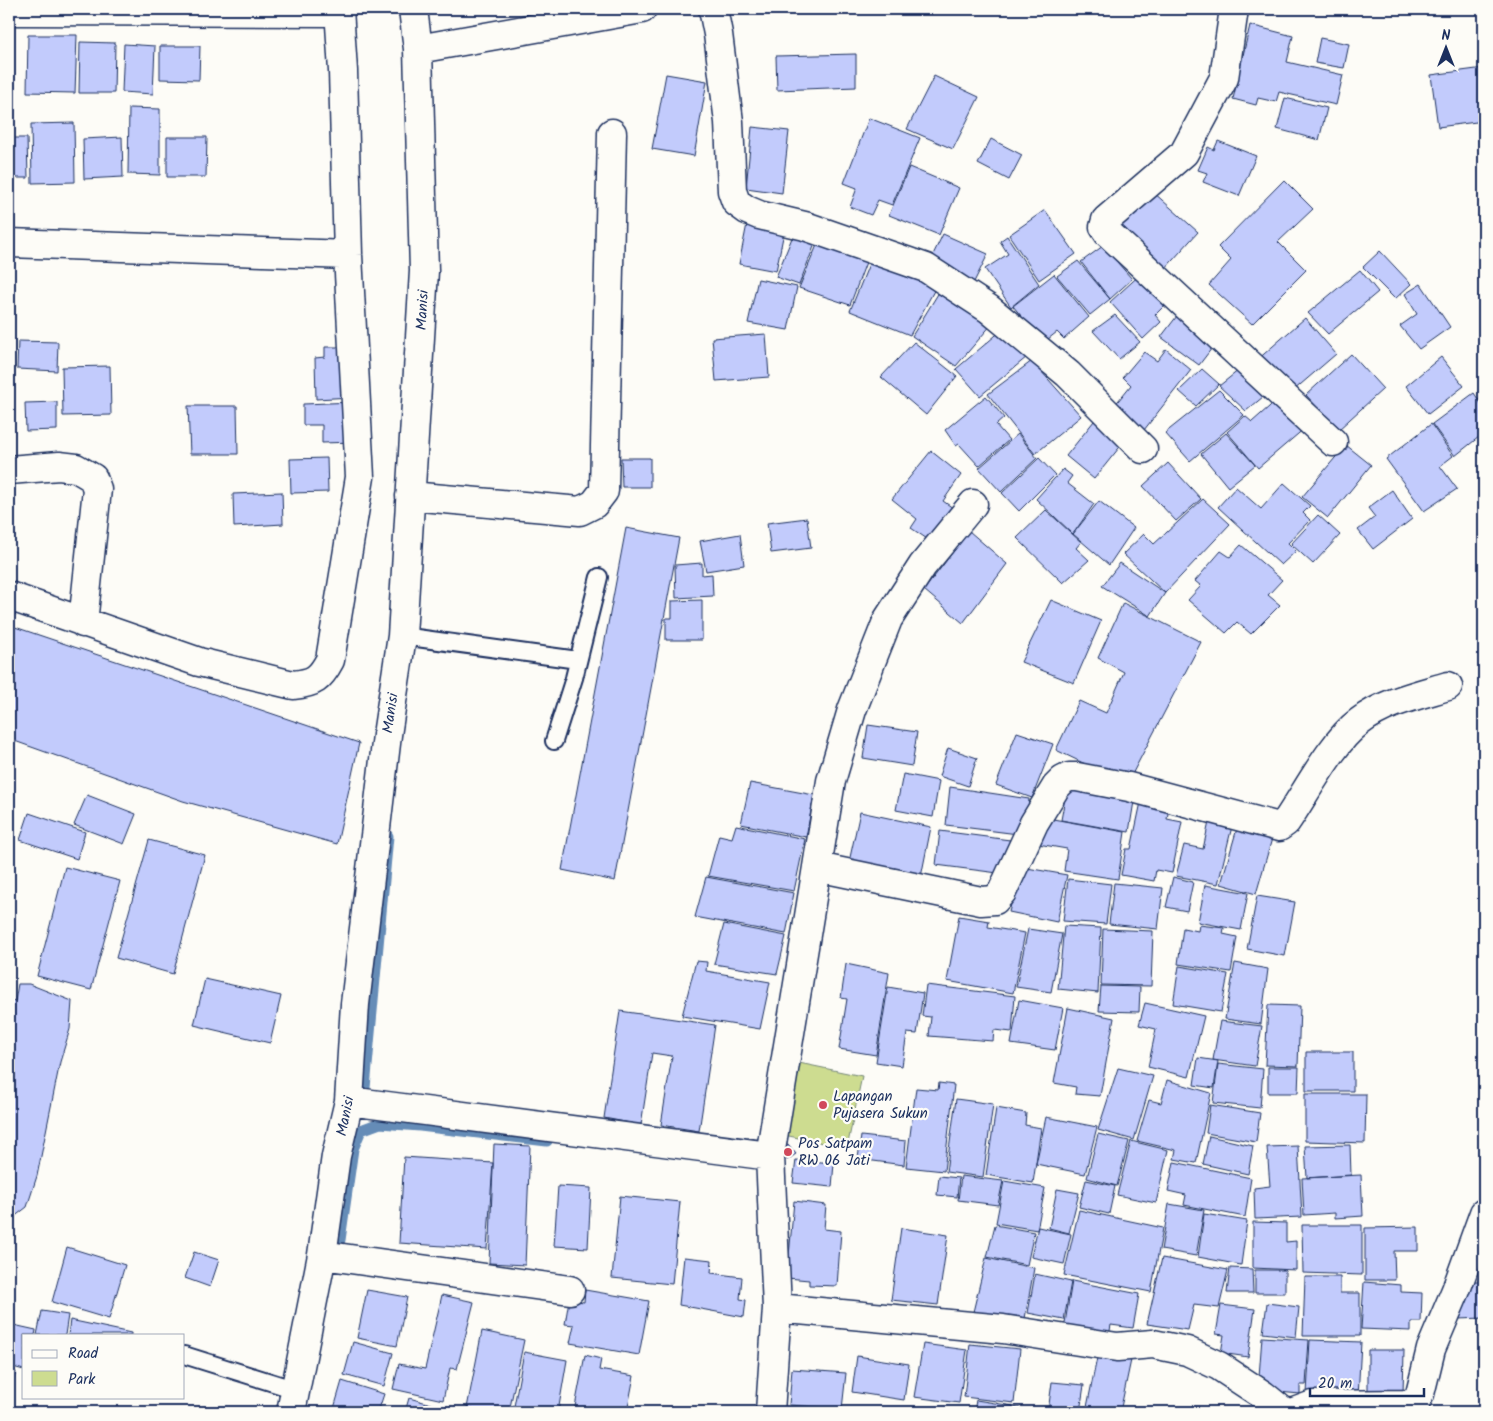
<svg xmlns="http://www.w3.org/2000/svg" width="1493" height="1421" viewBox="0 0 1493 1421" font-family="Kalam,sans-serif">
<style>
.green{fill:#cddc90;stroke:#748677}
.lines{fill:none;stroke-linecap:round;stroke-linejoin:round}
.stream{stroke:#658cb7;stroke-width:11}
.building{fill:#c2cbfc;stroke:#1b2f5e}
.lane-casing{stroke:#1b2f5e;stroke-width:20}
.street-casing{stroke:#1b2f5e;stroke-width:31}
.lane{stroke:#fdfcf7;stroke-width:16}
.street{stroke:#fdfcf7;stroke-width:28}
.poi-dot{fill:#d1495b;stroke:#fdfcf7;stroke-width:2}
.labels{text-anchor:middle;stroke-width:4.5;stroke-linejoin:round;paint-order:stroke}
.street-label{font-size:15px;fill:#1b2f5e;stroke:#fdfcf7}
.poi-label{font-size:15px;fill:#1b2f5e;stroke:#fdfcf7;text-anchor:start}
</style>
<rect width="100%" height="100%" fill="#fdfcf7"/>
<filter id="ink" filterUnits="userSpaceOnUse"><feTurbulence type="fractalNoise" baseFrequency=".02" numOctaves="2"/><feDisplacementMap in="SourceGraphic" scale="10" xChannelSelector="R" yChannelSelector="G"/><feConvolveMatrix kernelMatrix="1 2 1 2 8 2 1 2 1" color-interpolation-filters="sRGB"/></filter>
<g filter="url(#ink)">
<path class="green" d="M799,1063L862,1076L847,1148L784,1135Z"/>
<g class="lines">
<path class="stream" d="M365,1088L388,836
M340,1240L353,1149L361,1130L380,1123L420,1126L547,1141"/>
</g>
<path class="building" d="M1250,25L1293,36L1287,62L1343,75L1336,105L1279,92L1276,102L1258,98L1256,105L1233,99Z
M28,35H77L75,93L27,92Z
M1320,38L1349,44L1344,68L1315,63Z
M80,42L115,43L114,93H79Z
M124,44L155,46L153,94L122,92Z
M160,46H200L199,80L160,79Z
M856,54V87L777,90L776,56Z
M1484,68V121L1438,127L1431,75Z
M666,74L707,81L694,156L652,149Z
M934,76L979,97L953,149L907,129Z
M1285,98L1327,108L1319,140L1277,129Z
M129,108L160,109V175L128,174Z
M869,118L920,138L892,205L878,200L871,215L850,207L857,188L844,183Z
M74,123L75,182L32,183L31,124Z
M752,127L789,131L782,193L746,188Z
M122,137L123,177L84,179L83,139Z
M167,137H207L206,177H167Z
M9,138H27L28,178H9Z
M991,139L1022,155L1009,180L978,164Z
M1218,141L1256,156L1239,196L1203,182L1207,173L1198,170L1208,147L1214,150Z
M909,167L959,188L939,235L889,215Z
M1284,180L1313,209L1278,242L1306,270L1252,324L1209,285L1231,260L1218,247Z
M1153,192L1198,232L1164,270L1118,229Z
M1045,210L1076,254L1039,280L1009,235Z
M748,219L785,227L776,271L739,264Z
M796,228L818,236L799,285L776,277Z
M943,234L988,254L972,286L929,263Z
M1007,236L1039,284L1011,307L985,269L1008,254L1000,241Z
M820,238L869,254L850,305L799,288Z
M1103,246L1132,279L1110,299L1081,262Z
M1380,251L1411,284L1395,299L1363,267Z
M871,259L936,287L910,335L850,311Z
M1078,261L1110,299L1090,315L1057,276Z
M1360,270L1378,292L1328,334L1308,313Z
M1143,272L1168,302L1155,315L1161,322L1143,339L1110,302Z
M1054,274L1089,317L1064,339L1057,332L1043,343L1013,306Z
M758,279L797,287L788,330L748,323Z
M1421,284L1450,327L1419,349L1400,326L1417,314L1405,294Z
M941,289L992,324L956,366L912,336Z
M1115,315L1140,342L1119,359L1093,331Z
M1177,316L1215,344L1199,365L1161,337Z
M1305,318L1336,354L1286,397L1256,361Z
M1002,330L1027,357L980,396L956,369Z
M766,334L769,377L716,381L712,338Z
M18,341L58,342L57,371L17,369Z
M914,342L957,376L926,415L881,377Z
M325,347H350L351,397L316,399L315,358L325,357Z
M1166,349L1191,370L1144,430L1114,406L1131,385L1123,377L1144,352L1157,361Z
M1351,354L1383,389L1338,430L1306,395Z
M1441,357L1464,386L1428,414L1406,386Z
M1032,361L1081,416L1035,454L988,394Z
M110,366L111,415L63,416L62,367Z
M1244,366L1269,392L1246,411L1219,386Z
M1202,369L1219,384L1196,406L1179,391Z
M1219,390L1244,415L1190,461L1165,433Z
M1474,393L1484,408V433L1455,456L1432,424Z
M986,396L1004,418L996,425L1009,440L979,466L959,444L956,446L945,430Z
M1278,399L1305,428L1258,468L1227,432L1245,416L1252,422Z
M57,402V430L26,431L25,403Z
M355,402V442L322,443V425H303V404Z
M188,406H237L238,454H190Z
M1094,421L1123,443L1094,479L1066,456Z
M1431,424L1453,456L1440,466L1457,489L1424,511L1386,459Z
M1226,433L1255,465L1228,487L1201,454Z
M1018,434L1037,458L1001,492L979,468Z
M1346,445L1371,465L1328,518L1302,497Z
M931,451L961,475L943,501L960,513L936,545L911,528L917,519L892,499Z
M327,458L328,492L291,493L290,459Z
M621,458H650V487H622Z
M1039,458L1055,475L1019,511L1002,493Z
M1168,463L1201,499L1176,521L1143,486Z
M1063,469L1072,476L1067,483L1094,504L1073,534L1036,499Z
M1284,483L1310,506L1303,513L1310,520L1288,543L1296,551L1281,565L1218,507L1236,487L1261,509Z
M1392,490L1412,519L1373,549L1358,530L1375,517L1368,508Z
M282,492L283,524L234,527L233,494Z
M1203,499L1230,524L1165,593L1123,554L1144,534L1154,544Z
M1099,501L1134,528L1109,565L1073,534Z
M1046,510L1081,542L1076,548L1089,560L1063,583L1017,538Z
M1318,515L1340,535L1313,564L1291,544Z
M807,518L811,548L771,553L767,523Z
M626,528L679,538L615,881L562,870Z
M969,531L1007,564L963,623L924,590Z
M740,534L744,565L706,571L700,541Z
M1241,545L1282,580L1268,595L1280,605L1251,634L1237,622L1226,633L1188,600L1201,586L1195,581L1221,551L1230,557Z
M702,563V575L712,574L713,596L676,598L675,565Z
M1120,563L1165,593L1150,616L1102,586Z
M702,600V640H666V618H672V601Z
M1051,600L1101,621L1074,683L1021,662Z
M1123,603L1201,642L1127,784L1056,750L1079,701L1106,713L1124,672L1098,658Z
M9,625L359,743L337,844L183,801L9,739V741Z
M868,725L917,732L912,766L863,758Z
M1017,732L1053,744L1032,798L996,785Z
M948,748L977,758L968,786L939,776Z
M903,774L939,781L933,817L896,810Z
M1068,782L1135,795L1129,832L1061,820Z
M750,783L814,795L806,837L741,824Z
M950,787L1029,799L1026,835L946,825Z
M87,795L136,814L124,844L74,825Z
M1141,802L1169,807L1167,819L1182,822L1172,873L1156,870L1154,881L1121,875L1126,849H1131Z
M860,812L931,827L921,877L849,862Z
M29,813L85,832L77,859L20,840Z
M1211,813L1234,818L1218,884L1176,876L1184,845L1203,849Z
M1042,817L1125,832L1118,879L1064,871L1067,849L1038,844Z
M1240,818L1275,828L1256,894L1221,884Z
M736,825L805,839L794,891L708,876L719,835L732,838Z
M940,831L1010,840L1006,874L936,865Z
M149,840L205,855L173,974L116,958Z
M65,867L120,881L91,990L37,976Z
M1021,867L1067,875L1057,922L1009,912Z
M706,877L794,893L786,934L695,917Z
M1173,877L1193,882L1187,911L1166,907Z
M1068,879L1111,884L1106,924L1063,921Z
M1114,883L1163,888L1158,929L1109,924Z
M1205,885L1248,893L1241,930L1198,922Z
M1257,896L1295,902L1285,956L1247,949Z
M959,916L989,921L988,927L1025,933L1013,993L947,981Z
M724,924L786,936L777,974L714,964Z
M1199,925L1224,928L1223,934L1237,937L1231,972L1178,964L1183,928L1198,931Z
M1064,926L1101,928L1098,993L1058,989Z
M1028,929L1062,934L1051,992L1016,987Z
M1103,929L1153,931L1151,986L1101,985Z
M696,961L707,962L706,971L770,982L760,1029L682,1016Z
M1235,963L1268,969L1261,1024L1225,1019Z
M846,964L889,973L876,1055L839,1049L847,999L841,998Z
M1179,966L1228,974L1221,1012L1173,1004Z
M205,979L281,996L270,1043L194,1025Z
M18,984H29L72,1001L70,1029L60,1062L37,1176L27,1207L9,1221V1000L15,1001Z
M926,985L1015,996L1012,1032L994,1030L993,1041L929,1036L931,1017L922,1016Z
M1101,986L1140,987L1139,1012L1099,1011Z
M888,987L923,993L917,1034L907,1033L902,1066L876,1062Z
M1019,1000L1063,1008L1055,1050L1011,1044Z
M1145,1003L1204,1016L1189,1077L1148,1067L1156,1029L1139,1025Z
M1268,1005L1300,1006L1298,1066L1265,1065Z
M1068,1008L1114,1018L1100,1096L1075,1094L1076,1087L1054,1083Z
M620,1011L715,1025L699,1131L661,1125L672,1056L652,1053L641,1125L604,1118Z
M1220,1021L1262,1026L1255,1066L1213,1060Z
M1306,1052H1353V1091H1306Z
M1198,1058L1218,1061L1214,1088L1194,1085Z
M1218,1064L1263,1069L1260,1108L1213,1103Z
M1268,1067H1299L1298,1093H1268Z
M1118,1068L1153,1076L1134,1140L1098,1130Z
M1167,1080L1211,1093L1196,1163L1174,1159L1176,1150L1137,1141L1149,1100L1161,1103Z
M939,1083L954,1085L944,1171L906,1167L916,1088L938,1090Z
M1305,1094H1366L1365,1143L1305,1141Z
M956,1099L993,1104L983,1177L946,1172Z
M1210,1105L1260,1113L1256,1142L1206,1133Z
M996,1108L1026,1113L1025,1125L1041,1128L1033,1183L986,1175Z
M1046,1117L1097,1127L1085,1174L1036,1164Z
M1098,1134L1129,1141L1117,1186L1087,1178Z
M861,1136L906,1141L904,1165L858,1159Z
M1209,1136L1253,1146L1248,1174L1203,1164Z
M1131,1141L1168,1150L1156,1203L1117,1195Z
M494,1144L530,1146L525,1265L489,1263Z
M788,1144L796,1154L787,1160L780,1150Z
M1350,1145L1351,1175L1307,1178L1305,1146Z
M1298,1146L1302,1217L1255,1219L1254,1188L1270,1186L1267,1147Z
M404,1157L493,1163L487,1249L399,1243Z
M796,1160L834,1163L832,1187L793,1183Z
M1174,1162L1251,1178L1245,1217L1184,1205L1186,1195L1168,1191Z
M1361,1175L1363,1216L1335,1218V1213L1304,1215L1302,1178Z
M939,1176L959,1178L957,1197L937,1195Z
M961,1176L1003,1181L998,1205L958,1200Z
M1086,1180L1115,1186L1109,1214L1079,1207Z
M1004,1181L1045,1188L1037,1230L996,1223Z
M558,1186L591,1188L588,1248L554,1246Z
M1057,1189L1079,1193L1069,1233L1049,1228Z
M620,1196L680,1202L672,1284L612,1278Z
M794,1201L826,1205L824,1229L841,1231L837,1286L809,1285V1280L787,1278Z
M1169,1204L1204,1210L1196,1256L1161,1250Z
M1079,1210L1163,1228L1151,1292L1064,1275Z
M1204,1214L1247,1221L1241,1265L1198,1257Z
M1253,1222L1286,1223V1242L1296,1241V1270L1253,1268Z
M995,1225L1034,1232L1027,1265L987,1257Z
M1302,1225H1362V1275L1303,1273Z
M1038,1227L1071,1234L1064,1264L1031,1257Z
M1418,1227V1251H1394L1395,1280H1365V1228Z
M901,1228L948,1235L938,1305L891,1300Z
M1484,1243V1278L1480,1279L1475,1245Z
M67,1247L125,1265L109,1319L52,1302Z
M194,1252L219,1260L210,1287L185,1278Z
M684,1257L712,1260L711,1273L742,1277L740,1299L746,1300L744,1317L679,1305Z
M986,1258L1034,1268L1024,1324L973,1312Z
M1162,1258L1228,1270L1219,1308L1194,1305L1188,1330L1147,1324Z
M1230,1268L1252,1269L1253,1293H1227Z
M1255,1270H1285V1293H1255Z
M1035,1274L1071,1282L1064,1320L1028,1313Z
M1305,1277H1340V1293H1360V1336H1303Z
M1072,1281L1139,1294L1133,1328L1111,1325L1109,1336L1064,1329Z
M1470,1281H1484V1318L1458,1319Z
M1364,1282L1401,1285V1292L1422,1293L1421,1322H1411V1331L1361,1329Z
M367,1290L407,1297L397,1346L357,1338Z
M585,1290L649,1301L639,1355L570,1343L574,1325L565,1324L569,1300L584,1302Z
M442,1295L474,1302L457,1369L450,1368L443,1400L393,1389L399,1364L425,1369Z
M1267,1303L1299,1307L1296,1337L1263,1333Z
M1221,1305L1255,1309L1248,1357L1221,1353L1224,1335L1216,1334Z
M42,1311L68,1315L65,1335H37Z
M70,1320L131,1333V1335H68Z
M9,1324L36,1330L35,1335H24V1370L9,1366Z
M482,1331L524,1340L509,1412H488L467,1408Z
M1262,1337L1309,1340L1306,1385H1300V1394L1258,1390Z
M1310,1340L1361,1342L1358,1397L1307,1394Z
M353,1342L393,1353L384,1386L344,1375Z
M923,1344L967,1350L959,1403L914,1397Z
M970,1344L1020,1349L1014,1403L964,1397Z
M1368,1350H1404L1403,1394H1368Z
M524,1352L567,1360L558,1412H513Z
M1098,1353L1131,1360L1120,1412H1086Z
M585,1355L601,1359L599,1370L634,1376L627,1412H574Z
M857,1356L909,1364L904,1400L852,1392Z
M792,1369L846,1373L842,1409L789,1405Z
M9,1370L16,1372L9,1394Z
M342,1381L384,1394L378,1412H333Z
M1052,1382L1084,1385L1080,1412H1048Z
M409,1398L460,1412H405Z
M976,1400L1013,1406L1012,1412H974Z
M1014,1407L1040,1412H1013Z"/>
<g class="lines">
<defs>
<path id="lane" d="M402,636L578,660
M554,741L574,678L599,577
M184,1355L296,1390"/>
<path id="street" d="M713,9L718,34L729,122L732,191L736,202L747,210L759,215L805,226L926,268L989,309L1068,374L1143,449
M1234,9L1224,78L1184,153L1106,220L1104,227L1108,233L1333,442
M9,11L340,12
M418,49L642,9
M9,243L348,255
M9,470L59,466L76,468L93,478L97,489L83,623
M410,496L580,511L594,504L604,491L612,133
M9,596L199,662L293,685C314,683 320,679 330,660L360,477L348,255L343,71L339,9
M817,867L981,901L995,900L1002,892L1034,823L1056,787L1063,780L1069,777H1077L1129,787L1279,827L1286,822C1306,793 1332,742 1359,722C1385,702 1418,695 1448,686
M349,1101L770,1156L777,1308L770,1412
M770,1156L831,781L852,710L888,619L923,565L973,504
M322,1255L570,1290
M777,1308L1003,1329L1117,1347L1153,1344L1187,1351L1219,1366L1263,1395L1284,1412
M291,1412L322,1255L336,1156L349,1101L355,1004L387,735L402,636L424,271L418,49L413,9
M1294,1412L1313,1405L1410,1404L1416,1402L1420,1394L1431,1349L1456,1290L1484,1213"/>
</defs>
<use href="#lane" class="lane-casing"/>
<use href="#street" class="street-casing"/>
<use href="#lane" class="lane"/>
<use href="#street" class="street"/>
</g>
</g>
<g class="poi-dot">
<circle cx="823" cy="1105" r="5"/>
<circle cx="788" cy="1152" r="5"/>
</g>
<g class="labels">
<g class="street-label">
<text transform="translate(422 310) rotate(-87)" y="5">Manisi</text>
<text transform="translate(390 713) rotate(-82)" y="5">Manisi</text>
<text transform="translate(345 1116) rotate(-79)" y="5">Manisi</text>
</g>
<g class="poi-label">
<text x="833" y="1101">Lapangan<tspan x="833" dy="17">Pujasera Sukun</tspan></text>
<text x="798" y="1148">Pos Satpam<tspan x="798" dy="17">RW 06 Jati</tspan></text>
</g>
</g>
<rect width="1493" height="1421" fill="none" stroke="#fdfcf7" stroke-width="30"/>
<rect x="15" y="15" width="1463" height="1391" fill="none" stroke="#1b2f5e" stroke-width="2" filter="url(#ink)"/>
<rect x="22" y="1334" width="162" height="65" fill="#fdfcf7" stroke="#a3aaba"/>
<rect x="32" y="1350" width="25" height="8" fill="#fdfcf7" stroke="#a3aaba"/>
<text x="68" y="1358" font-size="15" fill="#1b2f5e">Road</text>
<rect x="32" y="1371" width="25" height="15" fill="#cddc90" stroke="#a3aaba"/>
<text x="68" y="1384" font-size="15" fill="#1b2f5e">Park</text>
<g transform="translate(1446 48)" stroke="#fdfcf7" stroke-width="4" paint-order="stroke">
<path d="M0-4L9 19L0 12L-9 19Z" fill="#1b2f5e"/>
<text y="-8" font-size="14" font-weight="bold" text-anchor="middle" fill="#1b2f5e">N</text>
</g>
<path d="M1310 1388v8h114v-8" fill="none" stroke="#1b2f5e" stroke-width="2.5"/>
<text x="1318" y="1388" font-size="15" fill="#1b2f5e" stroke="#fdfcf7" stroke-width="4" paint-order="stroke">20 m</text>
</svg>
